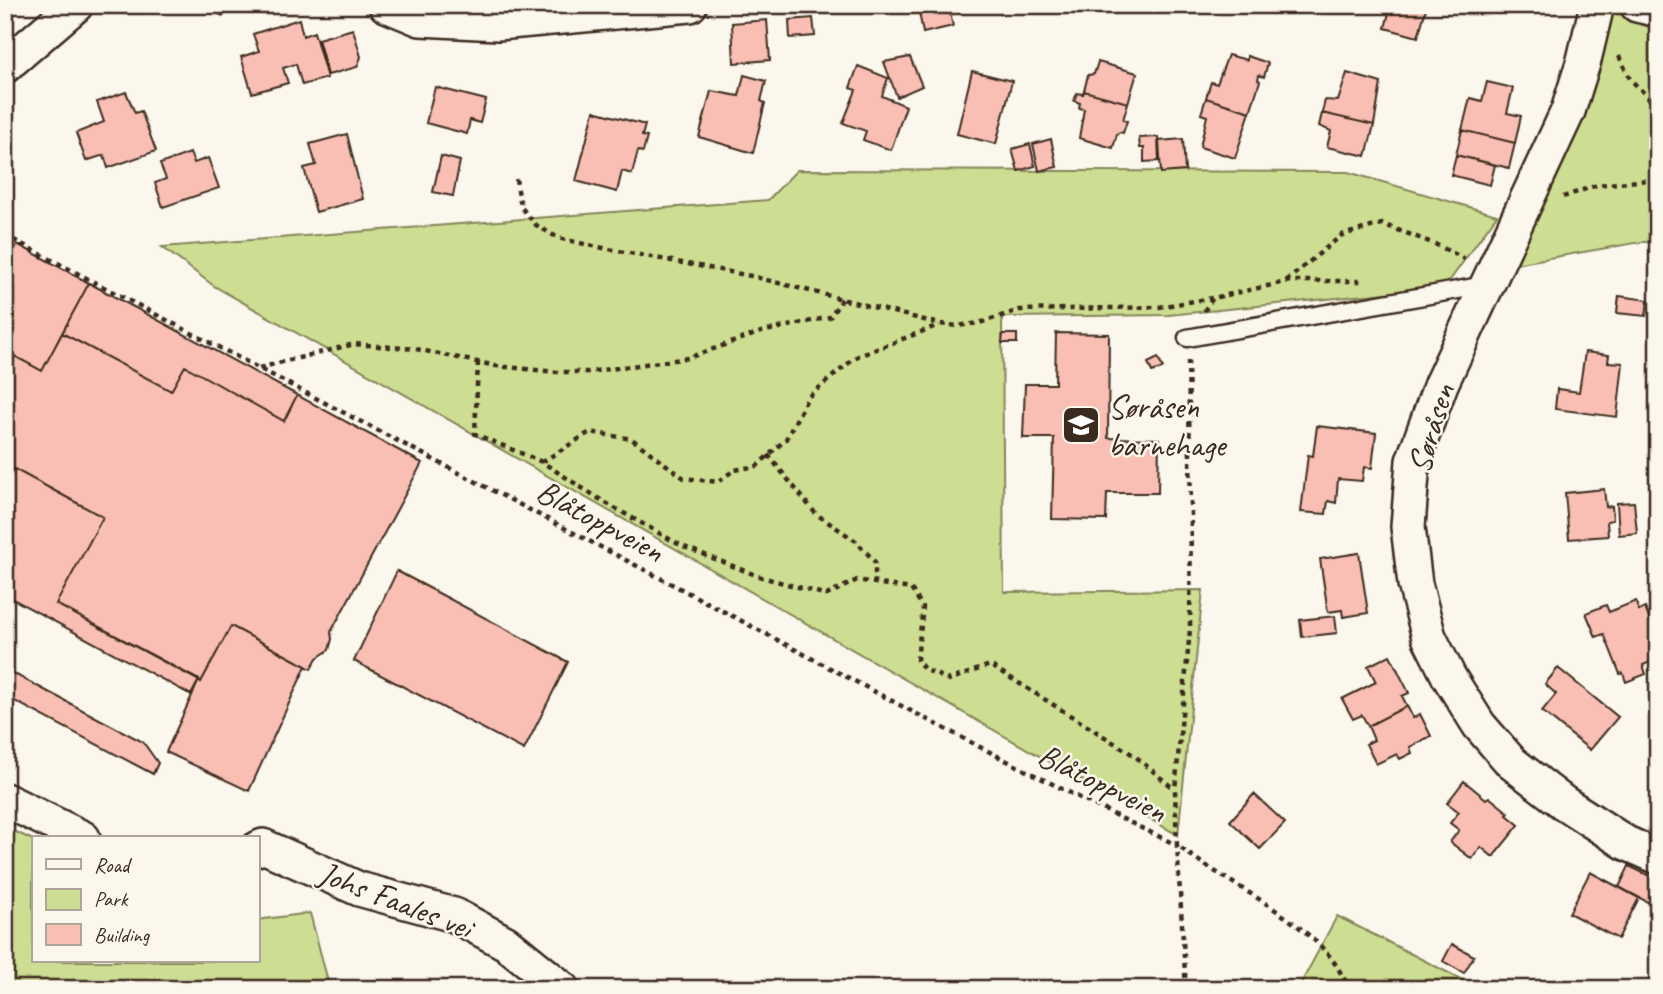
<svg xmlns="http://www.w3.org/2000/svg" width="1663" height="994" viewBox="0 0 1663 994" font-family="Caveat,sans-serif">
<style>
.green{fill:#cdde92;stroke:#848458;stroke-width:2}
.building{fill:#fabfb4;stroke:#3b2a1e;stroke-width:2}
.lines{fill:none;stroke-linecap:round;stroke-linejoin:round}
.service-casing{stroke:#3b2a1e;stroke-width:21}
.minor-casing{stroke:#3b2a1e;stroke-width:38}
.path{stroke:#3b2a1e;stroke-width:4.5;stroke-dasharray:5 5;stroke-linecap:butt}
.service{stroke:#fbf7ec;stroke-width:16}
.minor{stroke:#fbf7ec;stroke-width:33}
.labels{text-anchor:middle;stroke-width:5;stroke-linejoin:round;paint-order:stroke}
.poi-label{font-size:33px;fill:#3b2a1e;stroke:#fbf7ec;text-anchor:start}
.street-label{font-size:33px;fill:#3b2a1e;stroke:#fbf7ec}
</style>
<rect width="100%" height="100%" fill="#fbf7ec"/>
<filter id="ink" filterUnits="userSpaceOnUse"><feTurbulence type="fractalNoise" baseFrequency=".0143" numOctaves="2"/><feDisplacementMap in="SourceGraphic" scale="14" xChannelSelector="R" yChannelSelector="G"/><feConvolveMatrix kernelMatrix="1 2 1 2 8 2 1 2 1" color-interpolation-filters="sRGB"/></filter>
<g filter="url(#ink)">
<path class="green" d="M1606,5H1621L1658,16V242H1641L1497,267Z
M797,170L1348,172L1497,215L1445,287L1168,315L1002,317L1004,592L1203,590L1178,835L214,286L162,247L768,200Z
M5,827L33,840V961H257V920L310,913L330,989H5Z
M1337,916L1480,989H1298Z"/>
<path class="building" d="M205,5H228L223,16L204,7Z
M924,5H948L953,26L923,33L918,7Z
M1127,5H1155L1154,13L1127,8Z
M1391,5H1427L1418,37L1385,28Z
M813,18L815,36L790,38L789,20Z
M299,19L303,36L314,32L327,78L302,85L296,64L283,68L288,83L252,93L241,57L259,51L253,34Z
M767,20L770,60L734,63L732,23Z
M353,29L361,57L357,67L328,75L318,39Z
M1228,55L1247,60V56L1268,63L1264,77L1259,75L1258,80L1260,81L1250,112L1206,98L1211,82L1217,84Z
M910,57L922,86L897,97L884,62Z
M1098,62L1137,73L1128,103L1084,91L1088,75L1094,74Z
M858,66L888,78L882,96L906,106L891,150L863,140L866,131L843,123L856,90L850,88Z
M972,71L1012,81L996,144L957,134Z
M1347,73L1381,83L1374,125L1322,113L1325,100L1338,101Z
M744,75L766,81L761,101L765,103L753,153L699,137L711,91L739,96Z
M1487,82L1513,88L1507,113L1521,116L1515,143L1462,130L1470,98L1482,101Z
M435,87L486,100L480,123L470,120L467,134L426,123Z
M1084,91L1128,103L1123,120L1127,121L1123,133L1120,132L1117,134L1113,148L1079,138L1084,109L1079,108L1080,103L1074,101L1077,93L1083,94Z
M126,92L135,113L141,111L156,151L108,168L104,155L86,161L76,133L104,122L97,102Z
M1206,98L1250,112L1235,158L1200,147L1207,116L1201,114Z
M594,111L645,125L642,136L647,137L643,152L638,151L632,174L622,171L617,192L576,181Z
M1322,113L1374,125L1366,156L1327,147L1331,131L1319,126Z
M1462,130L1515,143L1509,168L1456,155Z
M347,134L363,199L316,212L304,168L316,165L310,144Z
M1158,137L1159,161L1144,162V148H1140L1139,138Z
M1051,139L1057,167L1039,171L1033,144Z
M1183,139L1185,171L1161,173L1159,141Z
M1030,144L1035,166L1018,171L1012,149Z
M190,153L194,163L208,158L219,188L163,207L155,183L166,179L160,164Z
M1456,155L1495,165L1490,185L1451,175Z
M441,156L460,161L453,196L433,192Z
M17,244L89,283L42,371L5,351V266Z
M89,283L297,395L284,421L185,366L171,391L62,333Z
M1619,296L1648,300L1646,316L1617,313Z
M62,333L171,391L185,366L284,421L297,395L422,463L331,632L332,639L329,650L317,658L311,669L231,626L201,682L56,604L103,517L5,464V351L42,371Z
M1056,333L1109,334L1108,438L1159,439L1158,493H1107L1106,520L1052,519L1054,438H1023L1025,384H1055Z
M1003,334H1017V343H1002Z
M1585,352L1609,355L1608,362L1623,363L1617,417L1555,409L1557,389L1579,392Z
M1158,358L1163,368L1152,372L1148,363Z
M1317,426L1376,433L1372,468L1364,467L1362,481L1338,479L1336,503L1328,501L1326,514L1301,512L1308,455L1313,456Z
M5,464L103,517L56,604L199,680L191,695L5,595Z
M1604,489L1606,507L1612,506L1613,520L1607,521L1608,536L1569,539L1565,493Z
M1634,502L1637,533L1619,535L1617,503Z
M1359,553L1368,613L1343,617L1342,610L1328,612L1320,559Z
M397,571L568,662L524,750L354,661Z
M1636,601L1639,611L1645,608L1658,640L1653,642L1658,659L1643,665L1646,674L1626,682L1623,673L1620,674L1604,634L1596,637L1586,613L1606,605L1609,612Z
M1335,616L1337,633L1302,637L1300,620Z
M231,626L306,666L249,791L166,752L199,680L201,682Z
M1390,655L1409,693L1402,696L1407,706L1368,726L1362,715L1353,719L1342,699L1376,682L1368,666Z
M1558,668L1618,717L1590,750L1542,711L1556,694L1545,684Z
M5,669L143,742L158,763L153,774L5,696Z
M1407,706L1413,718L1420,714L1431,736L1410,747L1412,753L1400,759L1397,754L1376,764L1366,744L1374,740L1368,726Z
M1464,781L1486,799L1489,797L1509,813L1507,815L1519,825L1493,857L1481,847L1472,859L1450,842L1459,830L1450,823L1459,812L1447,803Z
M1254,794L1285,823L1260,849L1230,821Z
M1629,866L1658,880V896L1653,905L1619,887Z
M1590,872L1639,898L1618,939L1569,913Z
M1452,944L1474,956L1464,973L1443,961Z"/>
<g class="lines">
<defs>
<path id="service" d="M1187,338L1486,285"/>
<path id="minor" d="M386,5L420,19L498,23L690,5
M1597,5L1584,60L1568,111L1441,384L1413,461L1408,527L1415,584L1429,637L1449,677L1479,725L1512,763L1564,803L1626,843L1658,857
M1637,5L1658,10
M5,66L76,5
M5,800L83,838
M257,849L263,846L359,889L454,915L506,943L563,989"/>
</defs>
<use href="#service" class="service-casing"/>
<use href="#minor" class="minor-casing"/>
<path class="path" d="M1619,56L1630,79L1658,107
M516,179L521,207L536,225L558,238L593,246L751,276L940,324L957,326L979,323L1020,310L1159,307L1212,298
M1563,197L1597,185L1658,179
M5,234L14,240C237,357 461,474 685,591C848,677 1010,766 1177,845L1186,989
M1286,281L1342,235L1382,224L1435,244L1465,259
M1204,311L1213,298L1290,281H1361
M1188,361L1191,506L1190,629L1175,790L1177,845C1222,881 1305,918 1336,965C1341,973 1345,981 1350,989
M478,362L475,434L542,462L604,502L682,546L758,576L827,595L857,580L911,589L923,607L917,660L924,669L949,680L990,665L1135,756L1174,789
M259,368L354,344L416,349L496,366L557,372H588L688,358L761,332L830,317L842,299
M768,455L816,514L856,541L875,562V583
M542,462L590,432L632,439L684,478L718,482L734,470L757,466L786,439L808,397L856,357L939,325"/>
<use href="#service" class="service"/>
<use href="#minor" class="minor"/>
</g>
</g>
<defs>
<symbol id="school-square" viewBox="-11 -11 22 22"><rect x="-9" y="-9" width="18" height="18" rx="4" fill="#3b2a1e" stroke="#fbf7ec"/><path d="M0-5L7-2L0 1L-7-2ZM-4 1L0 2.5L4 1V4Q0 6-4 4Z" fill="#fff"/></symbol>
</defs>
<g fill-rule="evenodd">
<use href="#school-square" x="1059" y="403" width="44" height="44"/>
</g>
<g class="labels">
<g class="poi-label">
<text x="1108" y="418">Søråsen<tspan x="1108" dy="38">barnehage</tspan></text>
</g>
<g class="street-label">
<text transform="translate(1430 428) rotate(-73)" y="12">Søråsen</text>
<text transform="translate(601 520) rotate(28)" y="12">Blåtoppveien</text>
<text transform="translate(1103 782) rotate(26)" y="12">Blåtoppveien</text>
<text transform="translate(396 899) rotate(21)" y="12">Johs Faales vei</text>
</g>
</g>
<rect width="1663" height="994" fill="none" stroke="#fbf7ec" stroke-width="28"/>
<rect x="14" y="14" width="1635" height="966" fill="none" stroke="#3b2a1e" stroke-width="2.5" filter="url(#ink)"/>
<rect x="32" y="836" width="228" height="126" fill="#fbf7ec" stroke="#aea59a" stroke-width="2"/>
<rect x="46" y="859" width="35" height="10" fill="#fbf7ec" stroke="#aea59a" stroke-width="2"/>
<text x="94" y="872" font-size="21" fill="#3b2a1e">Road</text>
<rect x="46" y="889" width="35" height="21" fill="#cdde92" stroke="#aea59a" stroke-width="2"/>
<text x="94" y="906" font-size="21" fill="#3b2a1e">Park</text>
<rect x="46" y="924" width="35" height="21" fill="#fabfb4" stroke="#aea59a" stroke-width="2"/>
<text x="94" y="942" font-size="21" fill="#3b2a1e">Building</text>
</svg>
